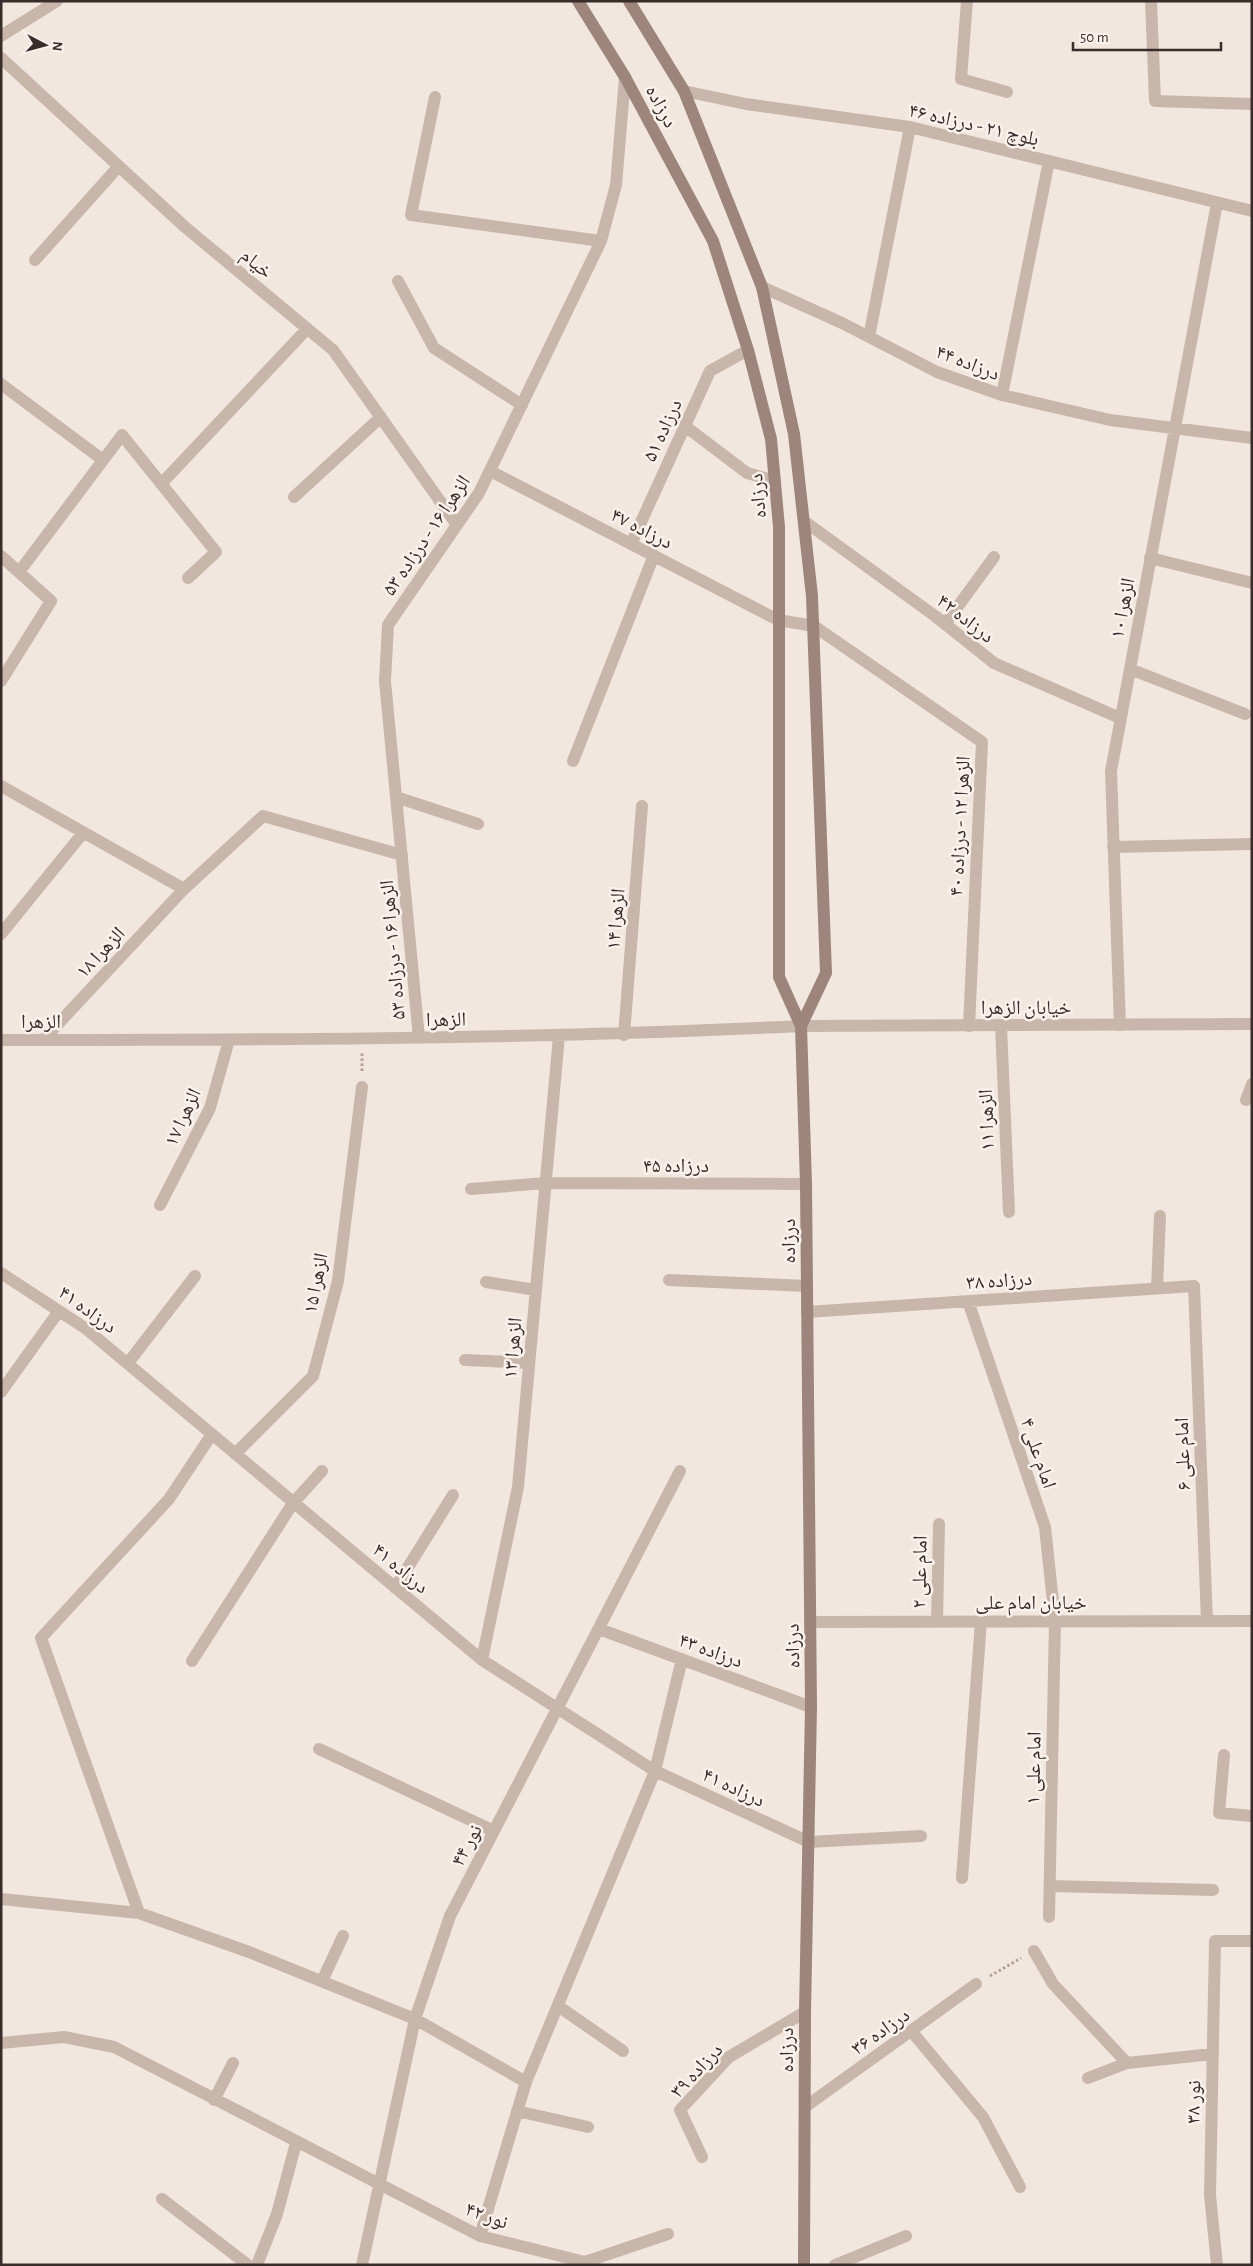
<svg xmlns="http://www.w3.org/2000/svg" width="1253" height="2266" viewBox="0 0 1253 2266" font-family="'Alegreya Sans','Noto Naskh Arabic',sans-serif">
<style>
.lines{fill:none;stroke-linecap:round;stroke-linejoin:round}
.path{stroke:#b5a095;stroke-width:3;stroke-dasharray:2.5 2.5;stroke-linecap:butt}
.minor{stroke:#c9b6ab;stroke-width:12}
.tertiary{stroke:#c9b6ab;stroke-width:12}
.secondary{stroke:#9d857c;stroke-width:12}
.labels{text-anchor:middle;stroke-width:5;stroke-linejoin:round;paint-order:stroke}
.street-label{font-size:20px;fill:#382d2a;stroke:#f9f1eb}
</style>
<rect width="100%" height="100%" fill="#f2e7df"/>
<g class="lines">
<path class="path" d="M362,1071V1053
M990,1976L1021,1958"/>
<path class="minor" d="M967,1L961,79L1007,92
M1151,1L1155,101L1252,104
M1,36L57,1
M1,58L185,227L333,350L457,525
M684,91L746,104L910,127L1252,211
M435,97L411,215L601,241
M35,260L119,166
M398,281L434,348L522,405
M762,287L842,323L937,372L1002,395L1110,420L1252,438
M869,337L910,127
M1,384L103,460
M1002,395L1049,161
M685,426L747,473L775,481
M490,471L778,620L814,626L982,742L969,1026
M161,484L307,329
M294,497L381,417
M804,521L935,616L994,663L1120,718
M631,544L710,371L748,350
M1,556L51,601L1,681
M1150,558L1252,583
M19,572L122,435L216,552L188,578
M945,624L994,557
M1130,669L1245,714
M573,761L654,555
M1,786L184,889L263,816L402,855
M396,797L478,824
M1113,847L1252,844
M1,934L83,833
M1120,1025L1111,771L1217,203
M1001,1026L1009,1212
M624,1035L642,806
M419,1038L385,681L388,625L479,493L601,241L616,185L625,77
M1,1040C268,1040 535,1039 801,1026
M43,1040L184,889
M1246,1100L1252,1084
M471,1189L546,1183L806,1184
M160,1205L210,1108L229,1040
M1,1273L85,1328L482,1660L655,1771L809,1842L921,1836
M669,1280L807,1286
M486,1282L536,1290
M1157,1288L1160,1216
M968,1301L1045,1527L1055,1621L1049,1917
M807,1312L1194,1286L1207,1621
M465,1360L529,1363
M128,1363L195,1276
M1,1392L59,1311
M235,1454L313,1376L338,1281L362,1087
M395,1588L453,1495
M937,1621L939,1524
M599,1629L811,1707
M482,1660L518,1487L559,1036
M192,1661L293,1503L322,1471
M319,1749L494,1831
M1224,1755L1219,1813L1252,1816
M962,1878L981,1621
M1050,1886L1213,1890
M1,1899L139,1913L249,1952L415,2019L526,2082
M139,1913L41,1638L169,1499L212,1434
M1034,1951L1053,1984L1127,2063
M322,1981L343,1936
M558,2006L623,2051
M912,2032L983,2117L1020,2187
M1,2043L64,2037L114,2047L480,2236L585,2262L586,2265
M1088,2078L1127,2063L1213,2054
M214,2100L233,2063
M805,2107L976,1984
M517,2111L588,2127
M702,2157L680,2110L729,2057L805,2012
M162,2199L248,2265
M480,2236L526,2082L655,1771L682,1659
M585,2262L668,2234
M257,2265L277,2214L296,2143
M362,2265L415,2019L450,1916L680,1471
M835,2265L906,2236
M1217,2265L1210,2195L1215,1941H1252"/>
<path class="tertiary" d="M801,1026L1252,1024
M810,1622L1252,1621"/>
<path class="secondary" d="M578,1L625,77L713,241L748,350L771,439L779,527V977L801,1026L806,1184L811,1707L805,2012L804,2265
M629,1L684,91L762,287L794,434L812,596L826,973L801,1026"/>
</g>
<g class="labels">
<g class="street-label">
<text transform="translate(662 106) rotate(62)" y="7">درزاده</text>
<text transform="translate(974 124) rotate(13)" y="7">بلوچ ۲۱ - درزاده ۴۶</text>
<text transform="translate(257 263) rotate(40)" y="7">خیام</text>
<text transform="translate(968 362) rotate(21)" y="7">درزاده ۴۴</text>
<text transform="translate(662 430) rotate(-65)" y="7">درزاده ۵۱</text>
<text transform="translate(757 496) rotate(-95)" y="7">درزاده</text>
<text transform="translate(642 528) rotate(27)" y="7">درزاده ۴۷</text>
<text transform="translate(426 535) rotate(-56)" y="7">الزهرا ۱۶ - درزاده ۵۳</text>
<text transform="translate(1122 608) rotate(-79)" y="7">الزهرا ۱۰</text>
<text transform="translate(966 618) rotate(38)" y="7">درزاده ۴۲</text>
<text transform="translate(959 826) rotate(-87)" y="7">الزهرا ۱۲ - درزاده ۴۰</text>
<text transform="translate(615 919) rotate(-85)" y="7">الزهرا ۱۴</text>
<text transform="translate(392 950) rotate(-95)" y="7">الزهرا ۱۶ - درزاده ۵۳</text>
<text transform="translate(100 952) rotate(-47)" y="7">الزهرا ۱۸</text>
<text x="1026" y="1014">خیابان الزهرا</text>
<text transform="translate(446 1019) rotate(-1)" y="7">الزهرا</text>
<text x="41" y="1028">الزهرا</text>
<text transform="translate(182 1117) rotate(-65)" y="7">الزهرا ۱۷</text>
<text transform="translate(986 1120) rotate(-92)" y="7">الزهرا ۱۱</text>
<text x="676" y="1172">درزاده ۴۵</text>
<text transform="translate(788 1241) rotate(-90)" y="7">درزاده</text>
<text transform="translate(999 1280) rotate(-4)" y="7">درزاده ۳۸</text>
<text transform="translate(315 1283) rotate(-79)" y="7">الزهرا ۱۵</text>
<text transform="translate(88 1309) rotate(36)" y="7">درزاده ۴۱</text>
<text transform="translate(512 1348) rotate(-85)" y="7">الزهرا ۱۳</text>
<text transform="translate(1039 1453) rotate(71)" y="7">امام علی ۴</text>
<text transform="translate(1182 1454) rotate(-92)" y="7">امام علی ۶</text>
<text transform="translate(401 1568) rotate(40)" y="7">درزاده ۴۱</text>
<text transform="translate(919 1572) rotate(-89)" y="7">امام علی ۲</text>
<text x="1031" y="1609">خیابان امام علی</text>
<text transform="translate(792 1646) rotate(-91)" y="7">درزاده</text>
<text transform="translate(711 1650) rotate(20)" y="7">درزاده ۴۳</text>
<text transform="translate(1033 1768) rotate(-89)" y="7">امام علی ۱</text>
<text transform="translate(734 1787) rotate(25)" y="7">درزاده ۴۱</text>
<text transform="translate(466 1845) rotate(-62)" y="7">نور ۴۴</text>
<text transform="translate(880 2031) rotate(-35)" y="7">درزاده ۳۶</text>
<text transform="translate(786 2050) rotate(-90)" y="7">درزاده</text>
<text transform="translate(696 2070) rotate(-47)" y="7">درزاده ۳۹</text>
<text transform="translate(1193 2102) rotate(-89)" y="7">نور ۳۸</text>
<text transform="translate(487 2215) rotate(20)" y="7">نور ۴۲</text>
</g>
</g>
<rect width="1253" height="2266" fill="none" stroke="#382d2a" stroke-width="5"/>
<g transform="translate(45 45) rotate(96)" stroke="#f9f1eb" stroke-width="4" paint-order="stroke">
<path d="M0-4L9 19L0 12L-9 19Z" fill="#382d2a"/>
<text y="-8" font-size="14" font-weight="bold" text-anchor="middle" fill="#382d2a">N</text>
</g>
<path d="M1073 42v8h148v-8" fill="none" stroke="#382d2a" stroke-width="2.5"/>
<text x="1080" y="42" font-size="15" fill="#382d2a" stroke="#f9f1eb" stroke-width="4" paint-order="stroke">50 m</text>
</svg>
